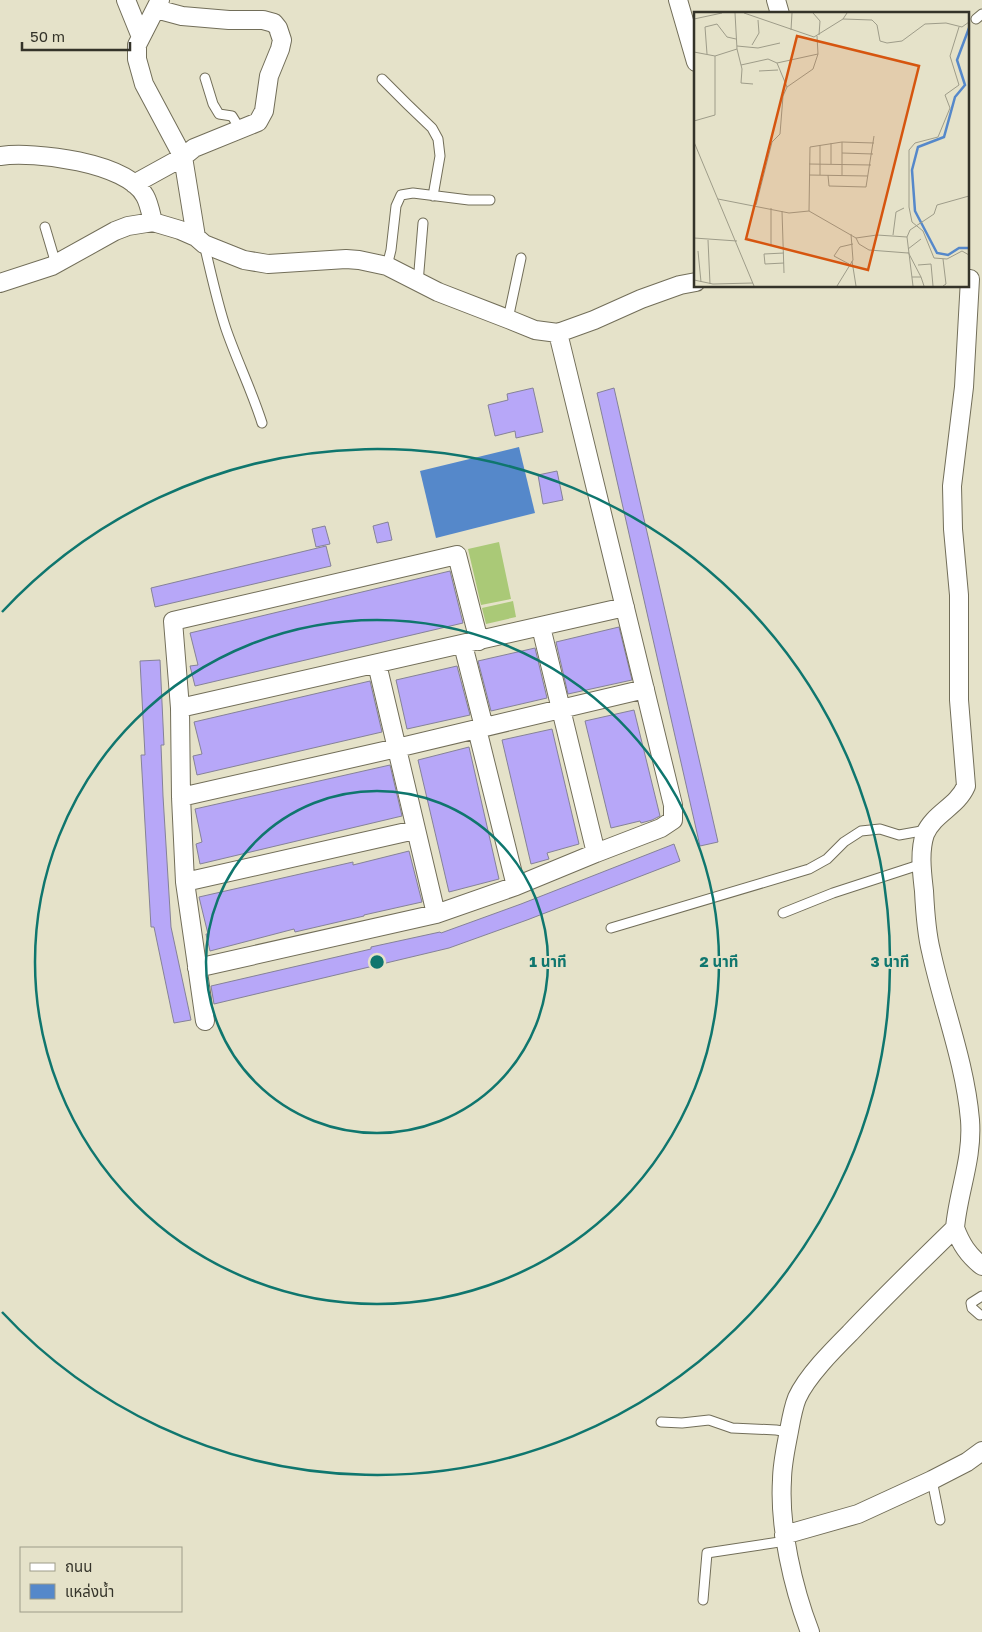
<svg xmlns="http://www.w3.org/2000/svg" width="982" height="1632" viewBox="0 0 982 1632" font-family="'Golos Text','Noto Sans Thai',sans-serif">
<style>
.green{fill:#aac977}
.water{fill:#5588ca}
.building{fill:#b7a7f8;stroke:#858297}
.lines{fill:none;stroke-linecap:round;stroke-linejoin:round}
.service-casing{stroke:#726e59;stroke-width:11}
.minor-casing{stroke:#726e59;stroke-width:20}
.service{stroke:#fff;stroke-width:9}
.minor{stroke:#fff;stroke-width:18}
.ring{fill:none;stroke:#0f766e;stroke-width:2.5}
.inset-river{fill:none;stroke:#5588ca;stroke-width:2.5}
.inset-road{fill:none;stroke:#9e9c89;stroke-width:1}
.view{fill:#d6550f;fill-opacity:0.15;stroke:#d6550f;stroke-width:2.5}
.inset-edge{fill:none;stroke:#343329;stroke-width:2.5}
.centre{fill:#0f766e;stroke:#e5e2c9;stroke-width:2.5}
.ring-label{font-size:15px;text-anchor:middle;font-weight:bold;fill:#0f766e;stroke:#e5e2c9;stroke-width:4;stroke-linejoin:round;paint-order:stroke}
</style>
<rect width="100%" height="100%" fill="#e5e2c9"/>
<path class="green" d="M499,542L511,599L481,605L468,549Z
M513,601L516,617L486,624L482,608Z"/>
<path class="water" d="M519,447L535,513L436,538L420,471Z"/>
<path class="building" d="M533,388L543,432L516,438L515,431L495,436L488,405L508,400L507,394Z
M614,388L718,842L700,846L597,393Z
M557,471L563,500L543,504L538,475Z
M388,522L392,540L377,543L373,526Z
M325,526L330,544L316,547L312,529Z
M326,546L331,566L155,607L151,588Z
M450,571L463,623L195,686L190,666L198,665L190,633Z
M619,627L632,680L568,694L556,642Z
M535,648L547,698L491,711L478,661Z
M160,660L164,745H161L163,796L171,927L191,1020L174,1023L154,927H151L141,755H145L140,661Z
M457,666L470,715L407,729L396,680Z
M370,681L382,732L197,775L193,756L202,754L194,722Z
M634,710L660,816L652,820L641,823L640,821L611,828L585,721Z
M552,729L579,844L547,853L549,859L531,864L502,740Z
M469,747L499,879L449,892L418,760Z
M390,765L402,816L200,864L196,844L202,842L195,809Z
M674,844L680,861L527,920L449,948L214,1004L211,986L371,949V947L440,932L441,933L521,904Z
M409,851L422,902L364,915V916L295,932L294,929L210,951L206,934H208L199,897L353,862V865Z"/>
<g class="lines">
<defs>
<path id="service" d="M976,19L982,14
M205,78L213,104L219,114L232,116L240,129
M382,79L407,104L432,128L438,139L440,156L433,196
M45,227L56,264
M204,244C211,273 217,302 226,329C237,361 252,391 262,423
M387,266L391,250L396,206L401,195L413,193L469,200H490
M418,283L423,223
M508,319L521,258
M783,913L833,893L922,864
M611,928L809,869L827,859L844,842L861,831L880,829L899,835L927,830
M980,1315L972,1308L971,1303L982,1296
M661,1422L682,1423L709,1420L732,1428L776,1430L789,1432
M932,1480L940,1520
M703,1600L707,1553L786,1541"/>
<path id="minor" d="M126,0L141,37
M160,0L137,45V59L144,84L183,157L196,237
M678,0L696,62
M776,0L780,14
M0,156C34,151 127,162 145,196C149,203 151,214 153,222
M134,184L183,157L194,148L258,122L264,111L269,76L280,49L282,40L278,28L274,23L263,20H229L182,16L156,9
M0,283L52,266L115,231L128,226L153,222L180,230L196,237L204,244L244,260L268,264L346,259L359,260L387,266L438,292L508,319L535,330L558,333L594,320L641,299L680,285L696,282
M541,627L596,853
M463,645L484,727
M377,664L436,914
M180,708L625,607
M477,729L516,886
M181,797L397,748L645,689
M185,882L415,830
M197,968L436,914L516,886L596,853L661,828L673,820V805L558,333
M205,1021L185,882L181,797L180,708L173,621L457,555L479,641
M955,1228C961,1244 968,1255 982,1266
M784,1535L858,1514L932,1480L967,1462L982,1451
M810,1632C793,1588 779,1527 782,1480C782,1464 786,1447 789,1431C791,1420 793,1408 797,1398C807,1376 833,1350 850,1333C884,1297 919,1263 955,1228C958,1192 973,1159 970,1120C965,1062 943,1007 931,951C926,931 925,911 924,891C922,873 919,852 925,834C934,813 957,807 966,786L959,700V595L953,529L952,486L964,387L970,279"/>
</defs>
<use href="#service" class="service-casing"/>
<use href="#minor" class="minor-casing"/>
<use href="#service" class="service"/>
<use href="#minor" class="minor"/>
</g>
<g class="ring">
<circle cx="377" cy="962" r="171"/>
<circle cx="377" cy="962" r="342"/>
<path d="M2 612A513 513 0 1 1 2 1312"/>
</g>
<g transform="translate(694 12)">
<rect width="275" height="275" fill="#e5e2c9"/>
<path class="inset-river" d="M275,16L263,48L271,73L261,85L250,125L224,135L218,158L221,199L243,241L254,243L265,236H275"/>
<path class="inset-road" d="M41,1L43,37L48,57L47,71L59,72M50,1L120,25L149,7L153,1M119,1L126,9L125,23M0,7L28,1M149,7L178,8L183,13L186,29L193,31L208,29L231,12L252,11L268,15L275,10M265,15L256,44L265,73L251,83L256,96L244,125L221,131L215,138V195L218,210L229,219L240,246L253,247L268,239L275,243M97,18L98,1M58,33L65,21L64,8M43,34L64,36L86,31M0,40L21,44L43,37M13,42L11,15L23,12L33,25L42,27M83,51L124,42M83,51L93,75M47,53L74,47L83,51M65,59L84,58M0,109L21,103V44M0,130L60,274M148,141L179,142M115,152L177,153M137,152V131M115,163L174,164M126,163V133M134,163L135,174L172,175L180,124M148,163V130M24,187L95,201L115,199L162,226L183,223L213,225M62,193L78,130L86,122L89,84L93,75L119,57L124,42L123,24M77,196V234M88,199L90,261M115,199L116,135L148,130L180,131M199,223L202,200L210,196M0,226L43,229M162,226L165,232L175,238L214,241M14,228L16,272M214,237L227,227M4,239L7,270M214,240L227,265M90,241L70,242L71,252L90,251M158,249L162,274M155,252L140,244L146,235L159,232M224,253L237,252L239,274M218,265H227L230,274M0,268L19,272L59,271M143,274L159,248L157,222M219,274L213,225L216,218L240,202L243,193L275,184M249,274L252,272L249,247"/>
<path class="view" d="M103,24L225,54L174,258L52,227Z"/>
<rect width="275" height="275" class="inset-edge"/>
</g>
<circle cx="377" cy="962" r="8" class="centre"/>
<g class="ring-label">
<text x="548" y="967">1 นาที</text>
<text x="719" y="967">2 นาที</text>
<text x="890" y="967">3 นาที</text>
</g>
<rect x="20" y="1547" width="162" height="65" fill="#e5e2c9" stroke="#9e9c89"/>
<rect x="30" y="1563" width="25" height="8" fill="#ffffff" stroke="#9e9c89"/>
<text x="65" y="1572" font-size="15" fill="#343329">ถนน</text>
<rect x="30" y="1584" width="25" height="15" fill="#5588ca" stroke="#9e9c89"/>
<text x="65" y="1597" font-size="15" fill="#343329">แหล่งน้ำ</text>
<path d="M22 42v8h108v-8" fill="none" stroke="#343329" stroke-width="2.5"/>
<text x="30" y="42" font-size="15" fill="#343329" stroke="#e5e2c9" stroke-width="4" paint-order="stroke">50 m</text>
</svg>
